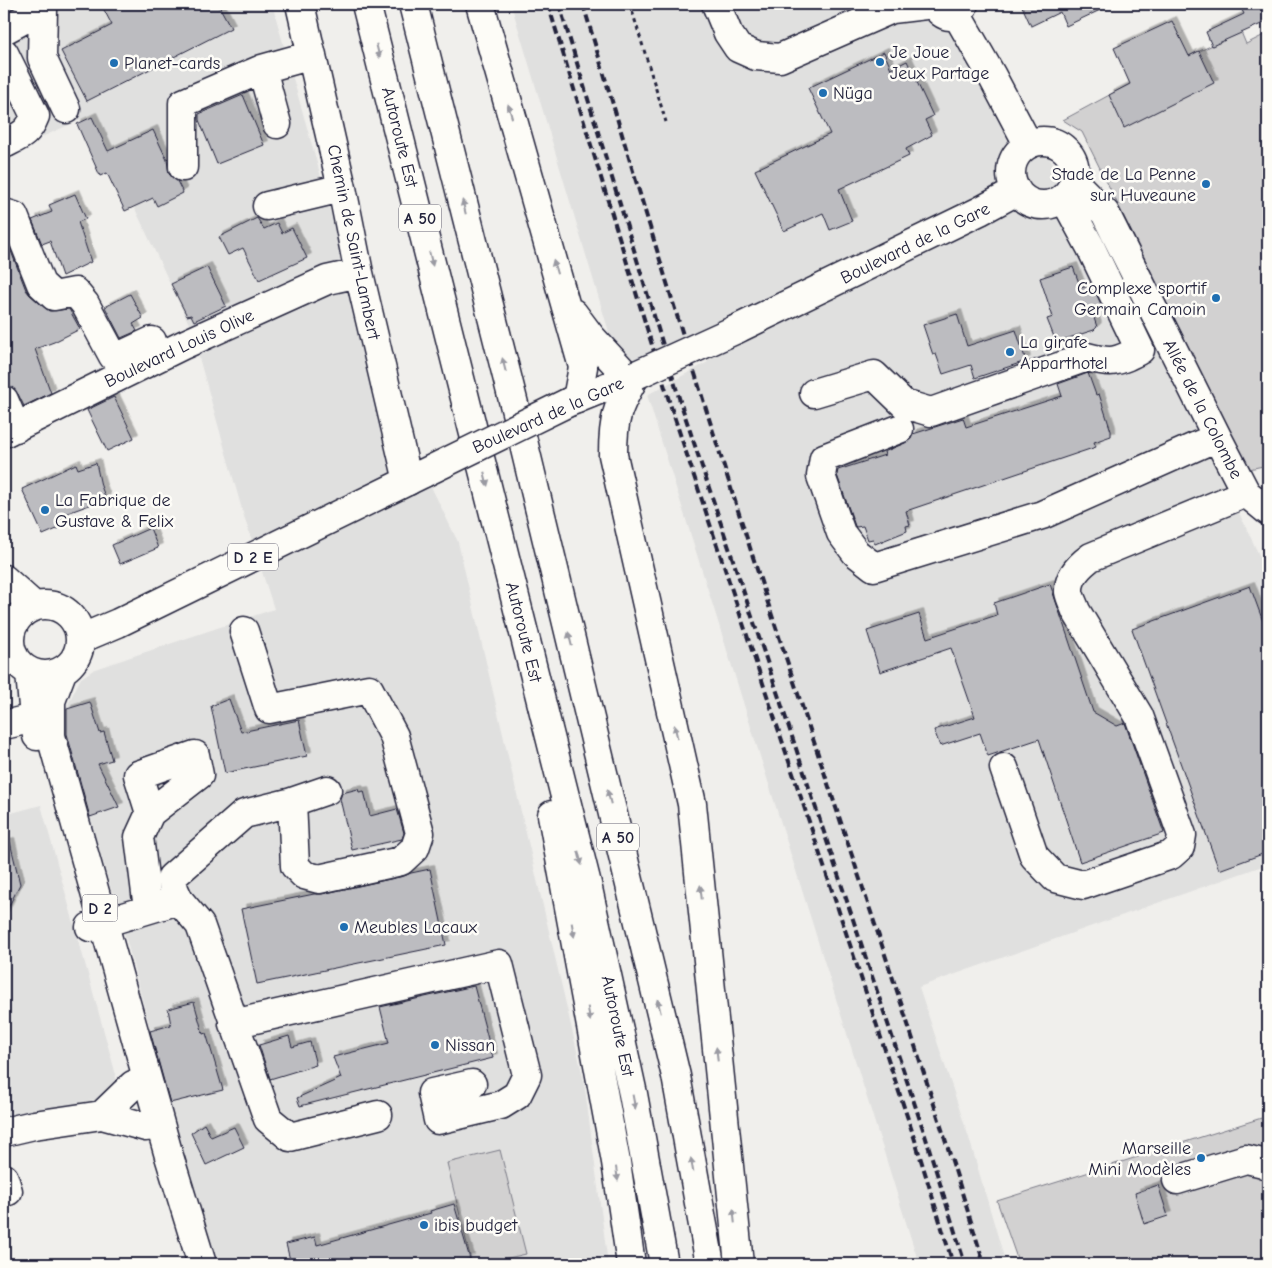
<svg xmlns="http://www.w3.org/2000/svg" width="1272" height="1268" viewBox="0 0 1272 1268" font-family="'Comic Neue',sans-serif">
<style>
.built{fill:#e0e0df}
.green{fill:#d2d1d1;stroke:#7a7a86}
.building{fill:#bcbcc0;stroke:#22223b;filter:url(#shadow)}
.lines{fill:none;stroke-linecap:round;stroke-linejoin:round}
.minor-casing{stroke:#22223b;stroke-width:31}
.major-casing{stroke:#22223b;stroke-width:31}
.highway-casing{stroke:#22223b;stroke-width:31}
.path{stroke:#22223b;stroke-width:3;stroke-dasharray:4 4;stroke-linecap:butt}
.minor{stroke:#fdfcf7;stroke-width:28}
.major{stroke:#fdfcf7;stroke-width:28}
.highway{stroke:#fdfcf7;stroke-width:28}
.rail{stroke:#22223b;stroke-width:4;stroke-dasharray:8 4;stroke-linecap:butt}
.major-bridge-casing{stroke:#22223b;stroke-width:31;stroke-linecap:butt}
.major-bridge{stroke:#fdfcf7;stroke-width:28}
.oneway{fill:#9a9aa2}
.poi-dot{fill:#1f6fb2;stroke:#fdfcf7;stroke-width:2}
.labels{text-anchor:middle;stroke-width:5;stroke-linejoin:round;paint-order:stroke}
.shield{fill:#fdfcf7;stroke:#646373;stroke-width:1}
.shield-label{font-size:16px;font-weight:bold;fill:#22223b}
.poi-label{font-size:18px;fill:#22223b;stroke:#fdfcf7;text-anchor:start}
.street-label{font-size:18px;fill:#22223b;stroke:#fdfcf7}
</style>
<defs>
<filter id="shadow"><feDropShadow dx="4.5" dy="-4.5" stdDeviation="0" flood-color="#0004"/></filter>
</defs>
<rect width="100%" height="100%" fill="#f0efec"/>
<filter id="ink" filterUnits="userSpaceOnUse"><feTurbulence type="fractalNoise" baseFrequency=".02" numOctaves="2"/><feDisplacementMap in="SourceGraphic" scale="10" xChannelSelector="R" yChannelSelector="G"/><feConvolveMatrix kernelMatrix="1 2 1 2 8 2 1 2 1" color-interpolation-filters="sRGB"/></filter>
<g filter="url(#ink)">
<path class="built" d="M4,4H272L338,237L406,435L458,542L584,1081L608,1264H220L211,1244L183,1153L128,946L60,720L81,678L95,669L274,609L243,513L190,326L91,115L4,154Z
M511,4H961L1171,369L1268,574V864L919,987L969,1138L1006,1264H919L647,395L708,362L697,333L639,361L614,349Z
M41,805L116,1075L113,1088L95,1100L4,1116V815Z"/>
<path class="green" d="M1241,32L1246,44L1268,33V465L1249,469L1082,132L1063,120L1141,78Z
M1268,1116V1264H1019L997,1201Z
M500,1150L526,1254L482,1264H472L447,1163Z"/>
<path class="building" d="M101,4H218L231,28L87,101L61,51L112,25Z
M1021,4H1113L1066,26L1060,12L1031,26Z
M1239,4H1268V21L1212,46L1206,32L1244,14Z
M1172,21L1189,56L1199,51L1214,83L1124,128L1109,95L1130,84L1114,48Z
M884,52L891,69L907,61L933,116L925,120L932,135L906,149L909,156L839,189L852,221L830,230L823,213L784,231L755,170L830,134L808,88Z
M243,95L264,145L217,164L199,120V114Z
M92,117L108,151L153,130L167,160L169,174L177,181L183,193L157,206L153,198L125,211L107,173L100,176L77,124Z
M75,194L86,219L78,222L91,262L62,276L50,241L42,244L32,220L52,212L49,205Z
M257,218L264,229L277,223L282,233L292,228L307,258L259,280L243,248L228,255L219,237Z
M4,233L26,290L30,295L49,311L69,309L80,329L54,342L35,349L51,393L24,406L18,394L10,386L4,372Z
M207,267L226,306L194,321L191,315L187,316L171,284Z
M1073,267L1081,288L1092,285L1103,308L1092,312L1097,327L1094,330L1056,342L1047,319L1053,317L1040,278Z
M130,294L143,318L133,324L137,331L121,338L105,307Z
M957,314L967,346L1016,330L1026,361L975,378L971,365L943,374L936,354L933,355L923,325Z
M1088,373L1096,395L1099,394L1111,431V436L1094,442L1096,447L906,511L910,525L906,526L907,531L875,544L873,539L868,540L863,526L856,527L855,526L837,475L838,470L885,455L884,452L905,443L911,439L913,434L963,418L966,427L1062,396L1058,384Z
M114,397L134,438L107,451L87,410Z
M96,463L101,486L106,499L62,515L66,525L43,535L22,489L76,464L78,469Z
M150,528L158,548L120,564L112,545Z
M1050,584L1093,712L1117,726L1125,723L1164,833L1080,862L1039,739L988,756L980,733L940,746L934,730L975,717L951,648L880,672L867,631L919,614L927,638L997,615L994,603Z
M1250,586L1268,635V852L1219,870L1132,629Z
M229,699L241,732L299,720L307,756L225,773L211,706Z
M90,702L100,733L104,732L112,760L98,764L119,807L90,817L67,734V709Z
M358,789L359,792L364,791L370,816L397,809L404,833L402,839L352,850L340,799L342,793Z
M10,842L20,884L4,916V843Z
M430,869L446,945L257,984L241,909L314,894H322L404,876L411,873Z
M474,986L493,1058L300,1106L297,1098L341,1078L333,1057L389,1043L380,1007Z
M194,1002L203,1034L206,1033L223,1090L170,1103L150,1031L171,1025L168,1009Z
M289,1036L292,1047L310,1042L316,1065L270,1079L259,1045Z
M204,1124L211,1137L234,1127L244,1147L206,1165L191,1133Z
M1158,1185L1168,1216L1144,1224L1135,1193Z
M454,1204L470,1259L451,1264H291L286,1244L315,1237L317,1245L431,1213L430,1211Z"/>
<g class="lines">
<defs>
<path id="minor" d="M40,4L43,9L42,58L66,109
M300,4L342,188L359,273L408,481
M716,4L728,33L738,48L756,56L780,58L892,9L934,4
M4,30L43,9
M4,53L35,116C28,134 20,136 4,144
M262,69L277,124
M183,167V103L262,69L312,55
M267,206L342,188
M4,213L14,216L41,284L54,296L75,292L85,304L113,356H120L152,341
M814,393L874,375L904,404L931,412L1087,357C1113,364 1116,362 1140,350L1090,246L1064,198
M4,400L16,428
M899,429L824,458L821,476L841,533L856,553L874,567L1042,515L1217,437
M4,433L183,345L327,280L359,273
M1246,493L1268,511
M4,725L34,718
M1004,768L1034,856L1055,878L1083,885L1171,855L1180,847L1182,835L1139,716L1076,611C1074,605 1070,598 1069,592C1068,577 1080,565 1091,557L1246,493L1217,437L1105,213L1074,182
M292,802L327,790
M179,900L174,889L172,877L244,814L292,802L295,866L304,875L319,879L401,861L415,848L420,833L394,736L369,689L269,709L244,631
M148,909L139,837L150,813L199,775L195,755L138,775L150,813
M90,927L179,900L200,925L268,1119L290,1137L378,1115
M233,1024L499,964L527,1075L517,1095L501,1105L438,1120L432,1093L472,1084
M102,1115L133,1085
M4,1132L34,1125L102,1115L146,1127
M4,1178L8,1191
M1177,1180L1246,1159L1267,1164L1268,1166"/>
<path id="major" d="M935,4C941,19 959,21 964,4
M957,15L992,76L1028,144
M1011 173a32 32 0 1 1 64 0a32 32 0 1 1-64 0Z
M737,329L980,211L1017,191
M569,402L636,375
M4,579L34,606
M10 640a35 35 0 1 1 70 0a35 35 0 1 1-70 0Z
M80,639L118,623L424,473
M62,672L51,701V736L169,1156L202,1264
M30,673L34,718L37,736"/>
<path id="highway" d="M366,4L587,884L633,1094L664,1264
M413,4L519,424L676,1076L710,1264
M480,4L583,367L577,399
M573,313L591,337L629,378
M636,375C617,407 613,418 613,455L692,804L739,1264
M552,815L616,1162L631,1264"/>
</defs>
<use href="#minor" class="minor-casing"/>
<use href="#major" class="major-casing"/>
<use href="#highway" class="highway-casing"/>
<path class="path" d="M630,4L666,122"/>
<use href="#minor" class="minor"/>
<use href="#major" class="major"/>
<use href="#highway" class="highway"/>
<path class="rail" d="M548,4L670,404L914,1137L953,1264
M559,4L680,401L924,1132L965,1264
M583,4C641,199 700,394 763,588C837,814 915,1037 984,1264"/>
<defs>
<path id="major-bridge" d="M636,375L737,329
M424,473L569,402"/>
</defs>
<use href="#major-bridge" class="major-bridge-casing"/>
<use href="#major-bridge" class="major-bridge"/>
</g>
<defs><path id="oneway-solid" d="M-6-.8H1V-3.2L6.5 0L1 3.2V.8H-6Z" transform="scale(1.25)"/></defs>
<g class="oneway">
<use href="#oneway-solid" transform="translate(378 51) rotate(76)"/>
<use href="#oneway-solid" transform="translate(510 111) rotate(-106)"/>
<use href="#oneway-solid" transform="translate(464 207) rotate(-104)"/>
<use href="#oneway-solid" transform="translate(431 259) rotate(76)"/>
<use href="#oneway-solid" transform="translate(555 267) rotate(-106)"/>
<use href="#oneway-solid" transform="translate(504 365) rotate(-104)"/>
<use href="#oneway-solid" transform="translate(486 479) rotate(76)"/>
<use href="#oneway-solid" transform="translate(570 639) rotate(-104)"/>
<use href="#oneway-solid" transform="translate(676 732) rotate(-103)"/>
<use href="#oneway-solid" transform="translate(609 797) rotate(-104)"/>
<use href="#oneway-solid" transform="translate(580 858) rotate(76)"/>
<use href="#oneway-solid" transform="translate(701 892) rotate(-96)"/>
<use href="#oneway-solid" transform="translate(573 930) rotate(80)"/>
<use href="#oneway-solid" transform="translate(659 1006) rotate(-104)"/>
<use href="#oneway-solid" transform="translate(589 1014) rotate(80)"/>
<use href="#oneway-solid" transform="translate(717 1054) rotate(-96)"/>
<use href="#oneway-solid" transform="translate(634 1102) rotate(79)"/>
<use href="#oneway-solid" transform="translate(692 1165) rotate(-100)"/>
<use href="#oneway-solid" transform="translate(617 1174) rotate(82)"/>
<use href="#oneway-solid" transform="translate(734 1216) rotate(-96)"/>
</g>
</g>
<g class="poi-dot">
<circle cx="880" cy="62" r="5"/>
<circle cx="114" cy="63" r="5"/>
<circle cx="823" cy="93" r="5"/>
<circle cx="1206" cy="184" r="5"/>
<circle cx="1216" cy="298" r="5"/>
<circle cx="1010" cy="352" r="5"/>
<circle cx="45" cy="510" r="5"/>
<circle cx="344" cy="927" r="5"/>
<circle cx="435" cy="1045" r="5"/>
<circle cx="1201" cy="1158" r="5"/>
<circle cx="424" cy="1225" r="5"/>
</g>
<g class="labels">
<g class="shield">
<rect x="399" y="204.5" width="42" height="27" rx="4"/>
<rect x="228" y="543.5" width="50" height="27" rx="4"/>
<rect x="597" y="823.5" width="42" height="27" rx="4"/>
<rect x="82.5" y="894.5" width="35" height="27" rx="4"/>
</g>
<g class="shield-label">
<text x="420" y="224">A 50</text>
<text x="253" y="563">D 2 E</text>
<text x="618" y="843">A 50</text>
<text x="100" y="914">D 2</text>
</g>
<g class="poi-label">
<text x="890" y="58">Je Joue<tspan x="890" dy="21">Jeux Partage</tspan></text>
<text x="124" y="69">Planet-cards</text>
<text x="833" y="99">Nüga</text>
<text x="1196" y="180" text-anchor="end">Stade de La Penne<tspan x="1196" dy="21">sur Huveaune</tspan></text>
<text x="1206" y="294" text-anchor="end">Complexe sportif<tspan x="1206" dy="21">Germain Camoin</tspan></text>
<text x="1020" y="348">La girafe<tspan x="1020" dy="21">Apparthotel</tspan></text>
<text x="55" y="506">La Fabrique de<tspan x="55" dy="21">Gustave &amp; Felix</tspan></text>
<text x="354" y="933">Meubles Lacaux</text>
<text x="445" y="1051">Nissan</text>
<text x="1191" y="1154" text-anchor="end">Marseille<tspan x="1191" dy="21">Mini Modèles</tspan></text>
<text x="434" y="1231">ibis budget</text>
</g>
<g class="street-label">
<text transform="translate(400 137) rotate(76)" y="6">Autoroute Est</text>
<text transform="translate(354 242) rotate(78)" y="6">Chemin de Saint-Lambert</text>
<text transform="translate(915 243) rotate(-26)" y="6">Boulevard de la Gare</text>
<text transform="translate(179 348) rotate(-25)" y="6">Boulevard Louis Olive</text>
<text transform="translate(1203 409) rotate(63)" y="6">Allée de la Colombe</text>
<text transform="translate(548 415) rotate(-24)" y="6">Boulevard de la Gare</text>
<text transform="translate(524 632) rotate(76)" y="6">Autoroute Est</text>
<text transform="translate(618 1026) rotate(78)" y="6">Autoroute Est</text>
</g>
</g>
<rect width="1272" height="1268" fill="none" stroke="#fdfcf7" stroke-width="20"/>
<rect x="10" y="10" width="1252" height="1248" fill="none" stroke="#22223b" stroke-width="2" filter="url(#ink)"/>
</svg>
